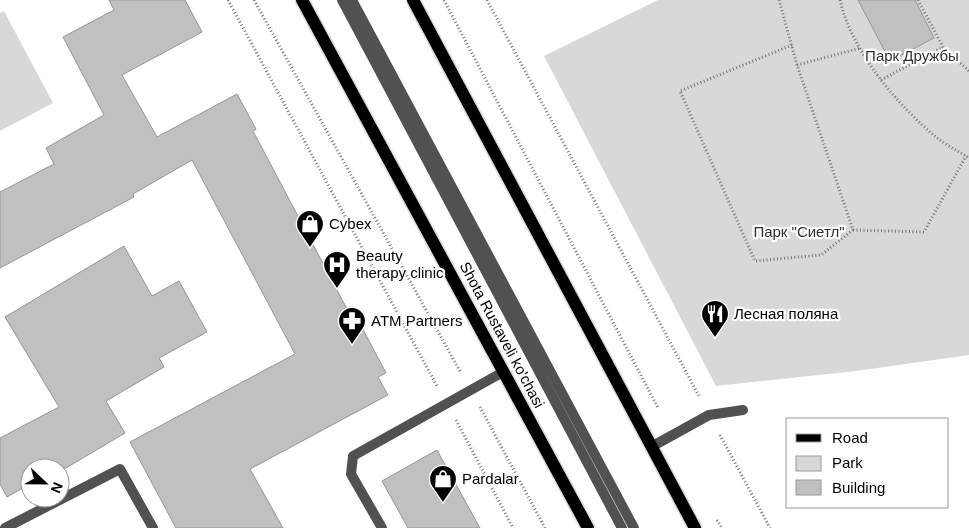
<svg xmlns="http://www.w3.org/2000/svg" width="969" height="528" viewBox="0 0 969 528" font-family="Helvetica,sans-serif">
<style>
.green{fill:#d8d8d8}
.building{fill:#c0c0c0;stroke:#959595}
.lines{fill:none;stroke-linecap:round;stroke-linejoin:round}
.primary-casing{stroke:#dbdbdb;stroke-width:15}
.path{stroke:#737373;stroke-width:3;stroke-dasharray:1 2.5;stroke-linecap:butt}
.lane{stroke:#515151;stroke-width:10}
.street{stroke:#515151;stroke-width:10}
.primary{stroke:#000;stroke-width:12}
.labels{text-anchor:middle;stroke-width:4.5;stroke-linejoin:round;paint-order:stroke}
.park-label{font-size:15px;fill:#2f2f2f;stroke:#fff}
.poi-label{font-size:15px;fill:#000;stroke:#fff;text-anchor:start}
.street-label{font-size:15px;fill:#000;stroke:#fff}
</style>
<rect width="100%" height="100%" fill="#fff"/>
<path class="green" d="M658,0H969V355L856,371L716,386L544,56Z
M4,11L53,103L0,131V13Z"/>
<path class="building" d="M109,0H185L202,32L122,75L157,137L237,94L256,129L253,131L355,324L359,322L386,373L378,377L388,395L250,469L283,528H176L130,442L295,354L192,160L133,194L134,197L0,268V192L54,164L46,148L104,115L63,37L114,10Z
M858,0H915L934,38L890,61Z
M124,246L152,296L179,281L207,332L159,358L164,367L106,401L125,433L66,468H30V484L7,497L0,484V438L59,407L5,317Z
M437,450L480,528H408L382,481Z"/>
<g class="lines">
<defs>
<path id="primary" d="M302,0L588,528
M413,0L695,528"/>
</defs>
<use href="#primary" class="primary-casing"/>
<path class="path" d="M228,0L437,386
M254,0L461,373
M444,0L658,408
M487,0L700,398
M779,0L797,65L853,230L821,255L755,261L680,91L792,45
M840,0C851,50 897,105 936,137C946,145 958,151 969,158
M918,0L943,47L969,71
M797,65L861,48
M881,80L943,47
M853,230L924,232L966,156
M480,407L545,528
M456,420L513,528
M720,435L770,528
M717,520L722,528"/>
<path class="lane" d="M342,0L622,528
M352,0L634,528
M651,447L709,415L743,410
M382,528L351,474L353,456L503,372"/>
<path class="street" d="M5,528L120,469L153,528"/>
<use href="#primary" class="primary"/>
</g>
<defs>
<symbol id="shop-pin" viewBox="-11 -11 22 30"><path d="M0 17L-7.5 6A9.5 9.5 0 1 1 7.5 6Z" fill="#000" stroke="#fff"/><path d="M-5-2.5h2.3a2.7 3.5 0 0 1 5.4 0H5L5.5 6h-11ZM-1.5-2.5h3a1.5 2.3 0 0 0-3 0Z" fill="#fff"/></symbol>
<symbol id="hospital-pin" viewBox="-11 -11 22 30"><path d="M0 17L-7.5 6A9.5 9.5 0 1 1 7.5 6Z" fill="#000" stroke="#fff"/><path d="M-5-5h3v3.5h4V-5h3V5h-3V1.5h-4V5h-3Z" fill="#fff"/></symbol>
<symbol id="restaurant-pin" viewBox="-11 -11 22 30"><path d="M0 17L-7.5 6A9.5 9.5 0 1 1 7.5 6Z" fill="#000" stroke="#fff"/><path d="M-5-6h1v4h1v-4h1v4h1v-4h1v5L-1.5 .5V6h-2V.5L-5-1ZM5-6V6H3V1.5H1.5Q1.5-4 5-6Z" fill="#fff"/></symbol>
<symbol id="pharmacy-pin" viewBox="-11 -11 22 30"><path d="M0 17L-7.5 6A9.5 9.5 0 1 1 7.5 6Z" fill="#000" stroke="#fff"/><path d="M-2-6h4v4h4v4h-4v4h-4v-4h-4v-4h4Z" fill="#fff"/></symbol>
</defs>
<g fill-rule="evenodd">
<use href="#shop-pin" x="294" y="208" width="32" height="43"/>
<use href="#hospital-pin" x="321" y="249" width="32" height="43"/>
<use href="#restaurant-pin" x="699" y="298" width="32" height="43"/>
<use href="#pharmacy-pin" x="336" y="305" width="32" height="43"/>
<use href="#shop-pin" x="427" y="463" width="32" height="43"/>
</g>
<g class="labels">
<g class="park-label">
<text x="912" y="61">Парк Дружбы</text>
<text x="799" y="237">Парк "Сиетл"</text>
</g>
<g class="poi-label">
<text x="329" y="229">Cybex</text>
<text x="356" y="261">Beauty<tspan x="356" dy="17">therapy clinic</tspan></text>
<text x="734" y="319">Лесная поляна</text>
<text x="371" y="326">ATM Partners</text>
<text x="462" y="484">Pardalar</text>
</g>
<g class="street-label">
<text transform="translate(502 335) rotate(62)" y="5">Shota Rustaveli ko'chasi</text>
</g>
</g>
<rect x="786" y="418" width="162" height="90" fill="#ffffff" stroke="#999999"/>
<rect x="796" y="434" width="25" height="8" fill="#000000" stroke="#999999"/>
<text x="832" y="443" font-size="15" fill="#000000">Road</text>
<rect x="796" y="456" width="25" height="15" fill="#d8d8d8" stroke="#999999"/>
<text x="832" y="468" font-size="15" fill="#000000">Park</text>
<rect x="796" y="480" width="25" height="15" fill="#c0c0c0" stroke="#999999"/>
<text x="832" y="493" font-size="15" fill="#000000">Building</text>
<g transform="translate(45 483) rotate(112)"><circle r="24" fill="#ffffff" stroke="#999999"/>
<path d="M0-4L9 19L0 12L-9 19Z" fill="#000000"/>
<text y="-8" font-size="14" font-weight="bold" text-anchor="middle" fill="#000000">N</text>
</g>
</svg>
